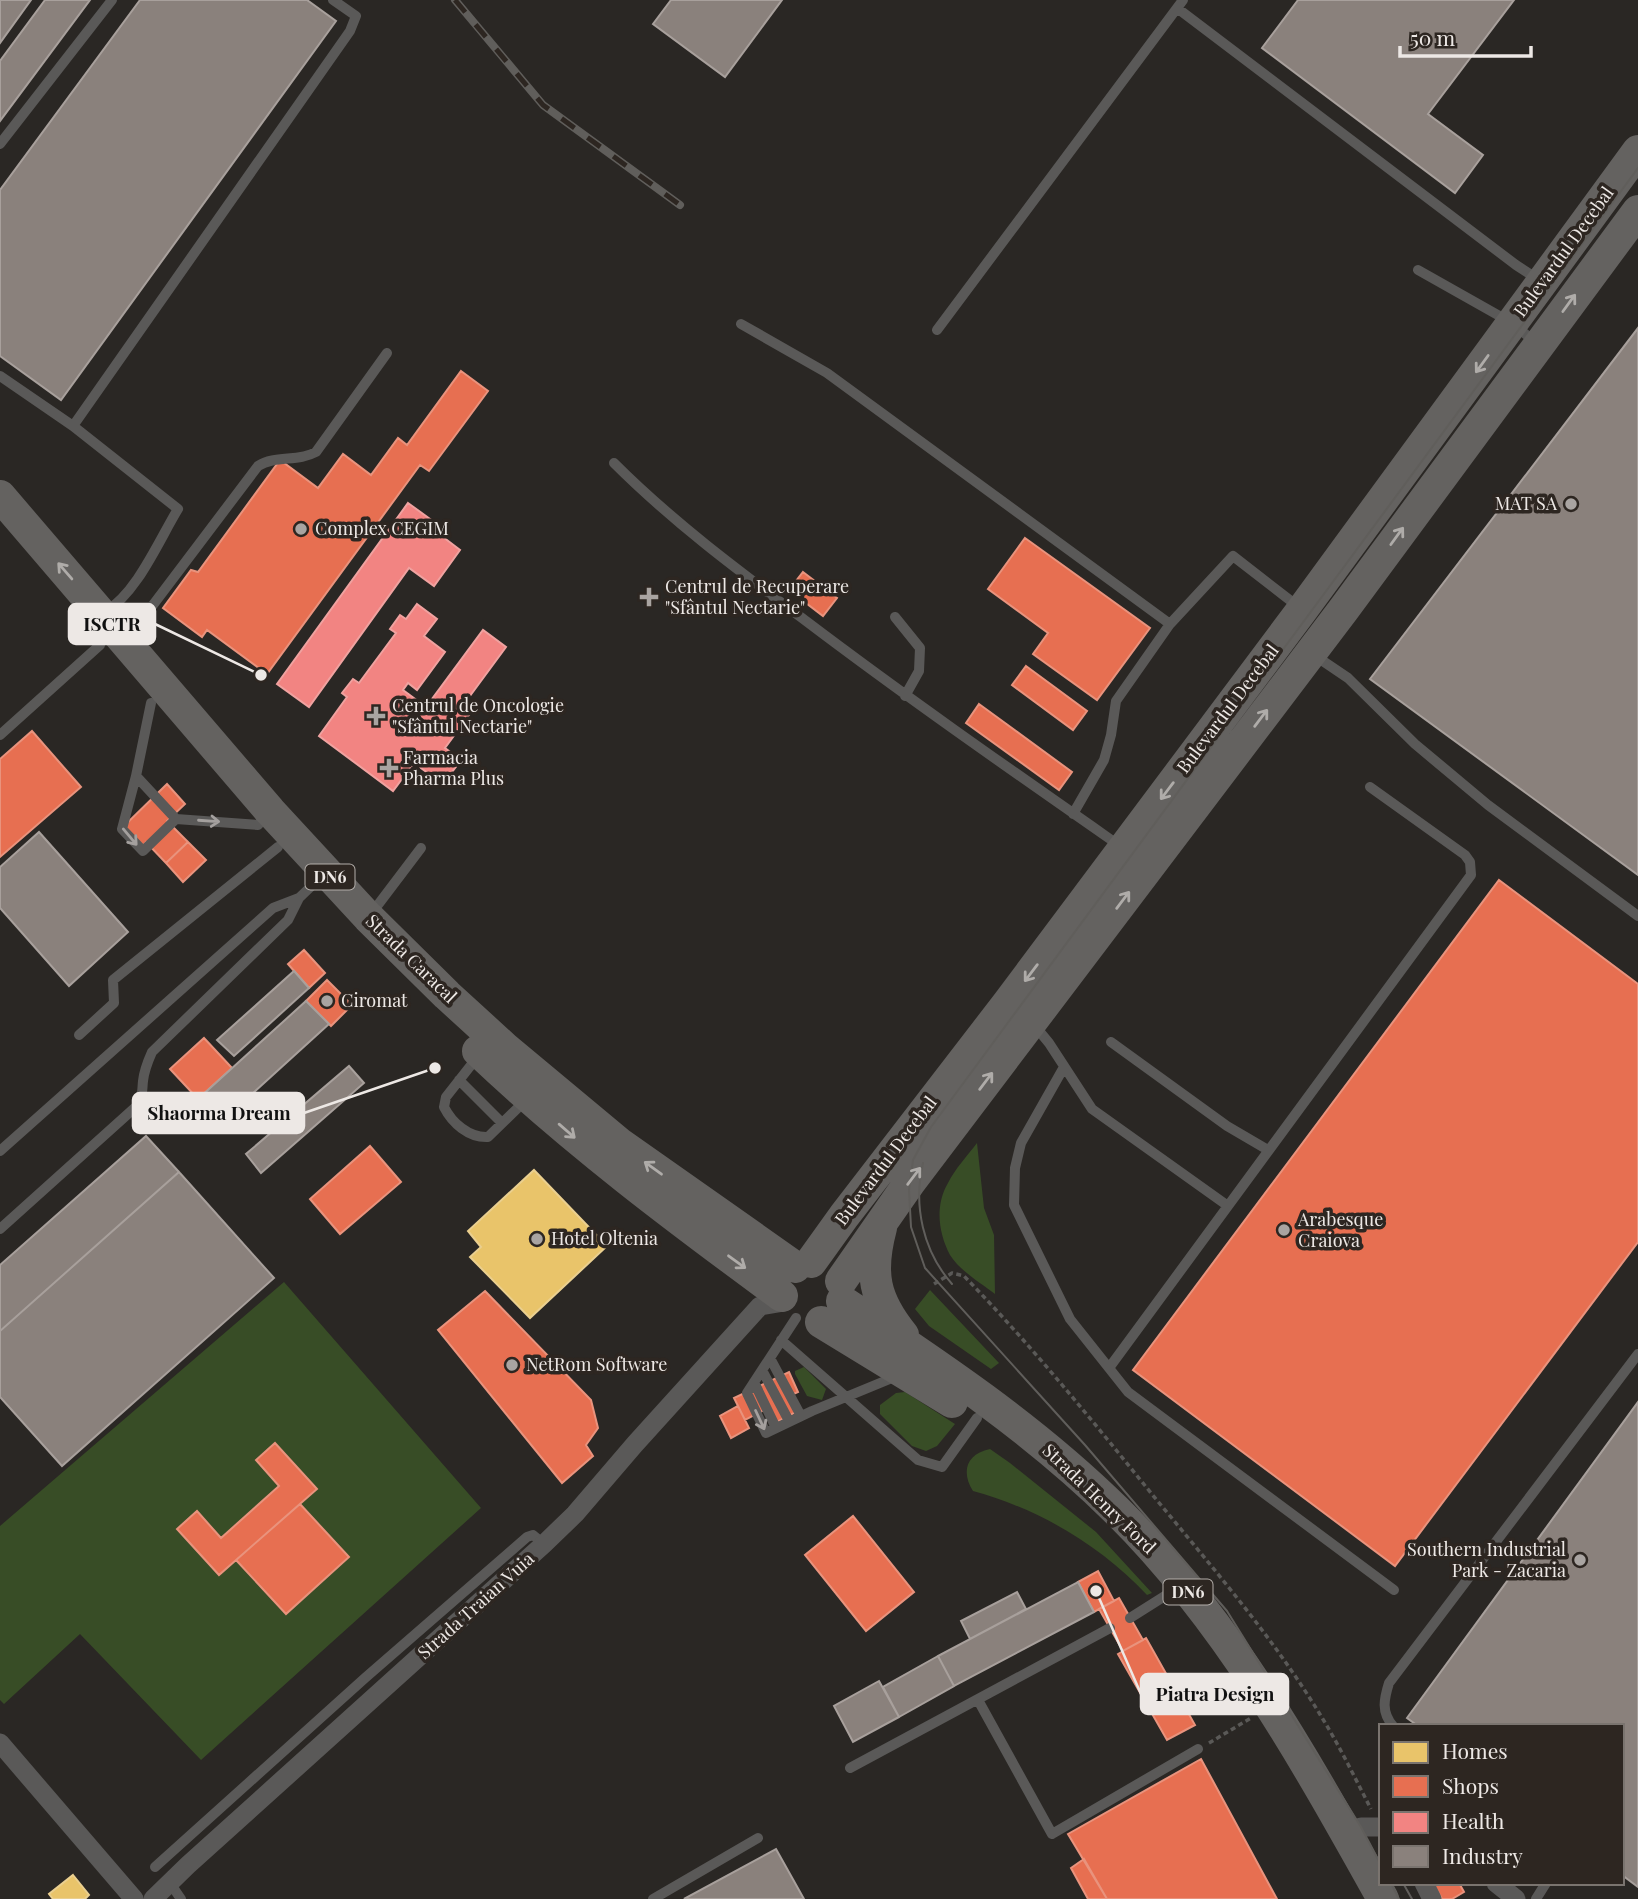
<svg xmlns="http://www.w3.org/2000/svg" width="1638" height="1899" viewBox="0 0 1638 1899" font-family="'Playfair Display',serif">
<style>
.green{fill:#384d26}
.homes{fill:#e9c46a;stroke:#eacf8f;stroke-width:2}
.shops{fill:#e76f51;stroke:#e9937d;stroke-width:2}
.health{fill:#f28482;stroke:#f0a2a0;stroke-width:2}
.industry{fill:#8a817c;stroke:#a8a09c;stroke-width:2}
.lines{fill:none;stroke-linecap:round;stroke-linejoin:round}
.path{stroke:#5a5957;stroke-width:3.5;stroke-dasharray:5 3.5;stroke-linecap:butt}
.lane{stroke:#5a5958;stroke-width:10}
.street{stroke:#5a5958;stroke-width:19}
.primary{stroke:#646260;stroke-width:32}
.tram{stroke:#605e5b;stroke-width:2}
.rail-casing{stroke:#605e5b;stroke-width:8}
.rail{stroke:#2d2621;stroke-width:5;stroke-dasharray:16;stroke-linecap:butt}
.oneway{stroke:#afaca9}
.oneway2{stroke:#a4a09e}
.poi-dot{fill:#a9a4a1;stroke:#2d2621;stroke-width:2.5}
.labels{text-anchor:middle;stroke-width:7;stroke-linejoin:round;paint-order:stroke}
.shield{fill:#2d2621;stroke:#b3aeaa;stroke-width:2}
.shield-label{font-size:16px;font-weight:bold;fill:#ede8e5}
.street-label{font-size:18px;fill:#ede8e5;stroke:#2d2621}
.poi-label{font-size:18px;fill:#ede8e5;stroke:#2d2621;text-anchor:start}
.leader{fill:none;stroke:#ede8e5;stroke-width:2.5}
.callout-dot{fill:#ede8e5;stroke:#2d2621;stroke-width:2.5}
.callout{fill:#ede8e5;stroke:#ede8e5;stroke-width:2.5}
.callout-label{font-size:19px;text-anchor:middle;font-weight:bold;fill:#111}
</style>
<rect width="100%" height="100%" fill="#2a2724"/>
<path class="green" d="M977,1143L984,1208L994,1235L995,1294C981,1283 960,1271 950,1255C938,1232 935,1205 948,1183C955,1169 967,1156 977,1143Z
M284,1282L481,1508L201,1760L80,1634L4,1704L0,1700V1526Z
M930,1290L999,1363L991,1369L929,1326L915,1309Z
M804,1367L826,1389L822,1400L807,1396L795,1374V1371Z
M905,1392L955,1424L937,1446L926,1451L912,1446L880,1414V1405L896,1393Z
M990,1449L1010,1463L1096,1532L1152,1593L1147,1595C1100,1545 1039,1509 973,1491C961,1472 966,1454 990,1449Z"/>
<path class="homes" d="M534,1170L607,1246L530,1318L470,1257L481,1247L468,1231Z
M73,1875L89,1895L85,1899H53L49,1894Z"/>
<path class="shops" d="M461,371L488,391L429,471L420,465L267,674L207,630L202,637L163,608L191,570L198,572L280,460L318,488L343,454L371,475L398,438L407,445Z
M1025,538L1150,628L1097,700L1033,654L1048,633L988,589Z
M803,572L837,598L823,616L789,590Z
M1026,666L1087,711L1073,730L1012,685Z
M979,704L1072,772L1059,790L966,723Z
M32,731L81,787L0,857V759Z
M167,784L185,804L167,821L188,842L166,863L146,842L143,846L124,826Z
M188,842L206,860L183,882L166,863Z
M1499,880L1638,984V1242L1395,1566L1133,1370Z
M304,950L325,973L309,988L288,964Z
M327,980L352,1005L331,1026L306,1001Z
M204,1038L232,1068L198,1099L170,1069Z
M370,1146L401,1182L340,1234L310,1199Z
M485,1291L591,1400L598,1428L586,1445L593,1456L562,1483L438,1330Z
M789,1372L798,1392L789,1396L796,1412L775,1423L768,1408L745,1420L734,1398Z
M738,1406L749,1428L731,1438L720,1416Z
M275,1443L317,1489L219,1575L177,1529L197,1511L221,1538L279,1486L256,1460Z
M300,1504L349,1557L286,1614L236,1560Z
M853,1516L914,1592L866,1631L805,1555Z
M1098,1571L1114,1601L1094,1612L1078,1582Z
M1119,1598L1143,1640L1123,1651L1099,1609Z
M1146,1638L1195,1725L1167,1740L1118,1654Z
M1201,1759L1277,1899H1107L1068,1834Z
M1084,1859L1107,1899H1088L1071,1868Z
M1433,1883H1459L1464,1892L1452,1899H1442Z"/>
<path class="health" d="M408,503L448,532L443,537L460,550L434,586L409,568L309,707L277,684Z
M417,604L437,619L424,636L445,652L417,690L408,683L403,690L426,707L483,630L506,647L467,700L475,707L445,748L461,760L443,784L414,763L393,791L319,736L347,697L342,693L353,679L359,683L396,633L390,629L400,615L406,619Z"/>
<path class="industry" d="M0,0H31L0,43Z
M45,0H90L0,121V61Z
M140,0H307L336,21L61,400L0,356V190Z
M671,0H782L725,77L653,24Z
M1298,0H1514L1428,114L1483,155L1455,193L1262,48Z
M1638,328V875L1370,679Z
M39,832L128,932L69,986L0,908V867Z
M294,971L309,988L234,1056L217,1040Z
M306,1001L329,1024L219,1124L198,1099Z
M349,1066L364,1083L261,1173L246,1154Z
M146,1136L179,1172L0,1331V1265Z
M179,1172L274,1278L62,1466L0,1397V1331Z
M1638,1402V1887L1622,1875V1726H1418L1407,1718Z
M1078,1582L1094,1612L954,1686L938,1656Z
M1017,1592L1026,1609L970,1639L961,1621Z
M938,1656L954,1686L899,1717L883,1687Z
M879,1681L899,1717L853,1742L834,1706Z
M776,1849L804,1899H684Z"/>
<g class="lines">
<path class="path" d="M934,1284L952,1273L964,1276C1031,1345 1091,1419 1151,1493C1211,1566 1275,1639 1324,1721C1341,1749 1356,1780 1371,1809
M1209,1743L1251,1718"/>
<path class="lane" d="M1177,8L1516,265L1539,280
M0,144L112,0
M1418,270L1512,323L1535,342
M741,324L827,373L1170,624
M937,330L1183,0
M0,376L73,426L178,509C158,542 137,593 105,612
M73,426L350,31L356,16L333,0
M614,463C673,522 739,571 806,621C909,699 1014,772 1120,846
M895,617L920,648L919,671L905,696
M128,638L258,466C275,455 298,462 316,452L387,353
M1314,655L1348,678L1415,744L1488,805L1638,916
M151,703L136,776L176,819L258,825L268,813
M0,735L100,645
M136,776L122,829L143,851L176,819
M1073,814L1104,760L1111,735L1116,701L1170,624L1233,556L1300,608
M371,914L421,848
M1035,1026L1049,1043L1092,1109L1228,1206
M79,1035L114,1003L113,980L278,847
M1111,1042L1227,1126L1268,1150
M479,1055L446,1097L444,1107C452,1123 469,1138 488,1137L526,1100
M1064,1067L1021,1143L1015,1168L1014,1205L1070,1319L1128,1392L1394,1590
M459,1080L502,1123
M0,1151L273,908L299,898
M0,1229L139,1104C143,1095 142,1090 143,1081C144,1071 148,1061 152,1052L288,920L299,898L323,875
M796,1318L747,1393L766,1433L812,1411L897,1376
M781,1340L918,1460L942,1467L977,1418
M770,1358L801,1416
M1109,1368L1471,875L1470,862L1465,855L1370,787
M762,1370L789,1421
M754,1382L776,1428
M1130,1618L1168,1594
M978,1700L1052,1834L1198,1749
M1393,1726C1381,1712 1384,1699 1389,1683L1638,1354
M850,1768L1110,1628
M155,1867L365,1678L527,1537L533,1535L544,1544
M170,1883L181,1899
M653,1899L758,1838
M1536,1899L1546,1883"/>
<path class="street" d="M0,1743L134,1899
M1346,1832L1361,1827H1381
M1424,1883L1432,1899
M1496,1883L1516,1899
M153,1899L188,1865L544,1544L575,1514L635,1444L760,1306L784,1302"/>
<path class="primary" d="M0,496L270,811L368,917L447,995L505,1048L619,1143L795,1267
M478,1051C573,1141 677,1219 782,1296
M881,1228C869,1273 874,1299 903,1335
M811,1262L844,1216L1008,1003L1302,610L1638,151
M841,1281L910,1182L1344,609L1638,211
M842,1301C938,1365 1034,1429 1116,1510C1228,1620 1307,1763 1383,1899
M821,1322L952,1402"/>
<path class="tram" d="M923,1163C913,1206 923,1251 952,1284
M1381,1865L1361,1827L1227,1611L1085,1445L925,1268L911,1227L909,1190L913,1160L931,1127L1638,168
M1391,1883L1399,1899
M1403,1883L1412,1899"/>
<defs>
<path id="rail" d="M455,0L543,105L680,205"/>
</defs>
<use href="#rail" class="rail-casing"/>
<use href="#rail" class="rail"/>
</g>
<defs><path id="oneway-shaft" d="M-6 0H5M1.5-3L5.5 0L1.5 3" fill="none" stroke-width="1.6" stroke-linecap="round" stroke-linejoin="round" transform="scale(1.75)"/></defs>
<g class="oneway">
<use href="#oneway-shaft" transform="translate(1569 303) rotate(-54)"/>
<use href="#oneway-shaft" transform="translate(1482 364) rotate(126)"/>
<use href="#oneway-shaft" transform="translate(1397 536) rotate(-54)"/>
<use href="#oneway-shaft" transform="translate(65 571) rotate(-131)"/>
<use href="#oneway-shaft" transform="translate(1261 718) rotate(-53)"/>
<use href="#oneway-shaft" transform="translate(1167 791) rotate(127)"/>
<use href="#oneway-shaft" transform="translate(1123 900) rotate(-53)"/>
<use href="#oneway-shaft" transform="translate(1031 973) rotate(127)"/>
<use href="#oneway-shaft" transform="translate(986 1081) rotate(-53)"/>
<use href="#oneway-shaft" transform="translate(567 1131) rotate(41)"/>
<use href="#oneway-shaft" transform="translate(653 1168) rotate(-144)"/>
<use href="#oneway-shaft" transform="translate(914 1176) rotate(-53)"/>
<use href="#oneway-shaft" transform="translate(737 1262) rotate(36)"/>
</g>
<g class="oneway2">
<use href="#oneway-shaft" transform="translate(209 821) rotate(4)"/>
<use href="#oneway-shaft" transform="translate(130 837) rotate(50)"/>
<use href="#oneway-shaft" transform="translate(760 1420) rotate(65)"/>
</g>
<g class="poi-dot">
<circle cx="1571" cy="504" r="7"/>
<circle cx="301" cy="529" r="7"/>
<path d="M645.5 586.5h7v7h7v7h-7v7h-7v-7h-7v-7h7z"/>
<path d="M372.5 705.5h7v7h7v7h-7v7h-7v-7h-7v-7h7z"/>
<path d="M385.5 757.5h7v7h7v7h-7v7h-7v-7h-7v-7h7z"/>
<circle cx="327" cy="1001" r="7"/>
<circle cx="1284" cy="1230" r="7"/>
<circle cx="537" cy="1239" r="7"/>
<circle cx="512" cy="1365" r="7"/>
<circle cx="1580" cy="1560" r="7"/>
</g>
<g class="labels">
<g class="shield">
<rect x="305.5" y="864.5" width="49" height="25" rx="5"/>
<rect x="1163.5" y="1579.5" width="49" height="25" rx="5"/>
</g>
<g class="shield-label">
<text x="330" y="883">DN6</text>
<text x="1188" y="1598">DN6</text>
</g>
<g class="street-label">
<text transform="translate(1564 252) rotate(-54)" y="6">Bulevardul Decebal</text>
<text transform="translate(1228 709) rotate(-53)" y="6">Bulevardul Decebal</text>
<text transform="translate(411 959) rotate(44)" y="6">Strada Caracal</text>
<text transform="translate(886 1161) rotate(-53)" y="6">Bulevardul Decebal</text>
<text transform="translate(1099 1499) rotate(44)" y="6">Strada Henry Ford</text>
<text transform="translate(476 1606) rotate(-42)" y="6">Strada Traian Vuia</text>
</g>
<g class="poi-label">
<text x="1557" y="510" text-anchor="end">MAT SA</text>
<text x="315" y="535">Complex CEGIM</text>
<text x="665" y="593">Centrul de Recuperare<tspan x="665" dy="21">"Sfântul Nectarie"</tspan></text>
<text x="392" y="712">Centrul de Oncologie<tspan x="392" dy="21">"Sfântul Nectarie"</tspan></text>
<text x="403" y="764">Farmacia<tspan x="403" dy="21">Pharma Plus</tspan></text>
<text x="341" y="1007">Ciromat</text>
<text x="1298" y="1226">Arabesque<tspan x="1298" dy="21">Craiova</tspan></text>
<text x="551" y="1245">Hotel Oltenia</text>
<text x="526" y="1371">NetRom Software</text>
<text x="1566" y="1556" text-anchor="end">Southern Industrial<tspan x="1566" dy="21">Park - Zacaria</tspan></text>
</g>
</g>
<path class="leader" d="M261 675L155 624M435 1068L304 1113M1096 1591L1141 1694"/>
<g class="callout-dot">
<circle cx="261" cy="675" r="7"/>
<circle cx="435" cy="1068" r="7"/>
<circle cx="1096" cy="1591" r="7"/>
</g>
<g class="callout">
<rect x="69" y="604" width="86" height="40" rx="7"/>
<rect x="133" y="1093" width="171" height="40" rx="7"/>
<rect x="1141" y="1674" width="147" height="40" rx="7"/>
</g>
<g class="callout-label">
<text x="112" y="631">ISCTR</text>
<text x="219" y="1120">Shaorma Dream</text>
<text x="1215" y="1701">Piatra Design</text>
</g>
<rect x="1379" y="1724" width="245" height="161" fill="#2d2621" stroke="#7a746f" stroke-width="2"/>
<rect x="1393" y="1742" width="35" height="21" fill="#e9c46a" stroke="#7a746f" stroke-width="2"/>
<text x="1442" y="1759" font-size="21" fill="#ede8e5">Homes</text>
<rect x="1393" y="1776" width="35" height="21" fill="#e76f51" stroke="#7a746f" stroke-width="2"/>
<text x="1442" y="1794" font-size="21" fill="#ede8e5">Shops</text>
<rect x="1393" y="1812" width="35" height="21" fill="#f28482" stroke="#7a746f" stroke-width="2"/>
<text x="1442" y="1829" font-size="21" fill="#ede8e5">Health</text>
<rect x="1393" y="1846" width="35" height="21" fill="#8a817c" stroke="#7a746f" stroke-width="2"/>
<text x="1442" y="1864" font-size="21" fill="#ede8e5">Industry</text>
<path d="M1400 46v10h131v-10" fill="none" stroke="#ede8e5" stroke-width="3.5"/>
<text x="1410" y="46" font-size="21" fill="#ede8e5" stroke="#2d2621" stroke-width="5" paint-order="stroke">50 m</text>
</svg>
